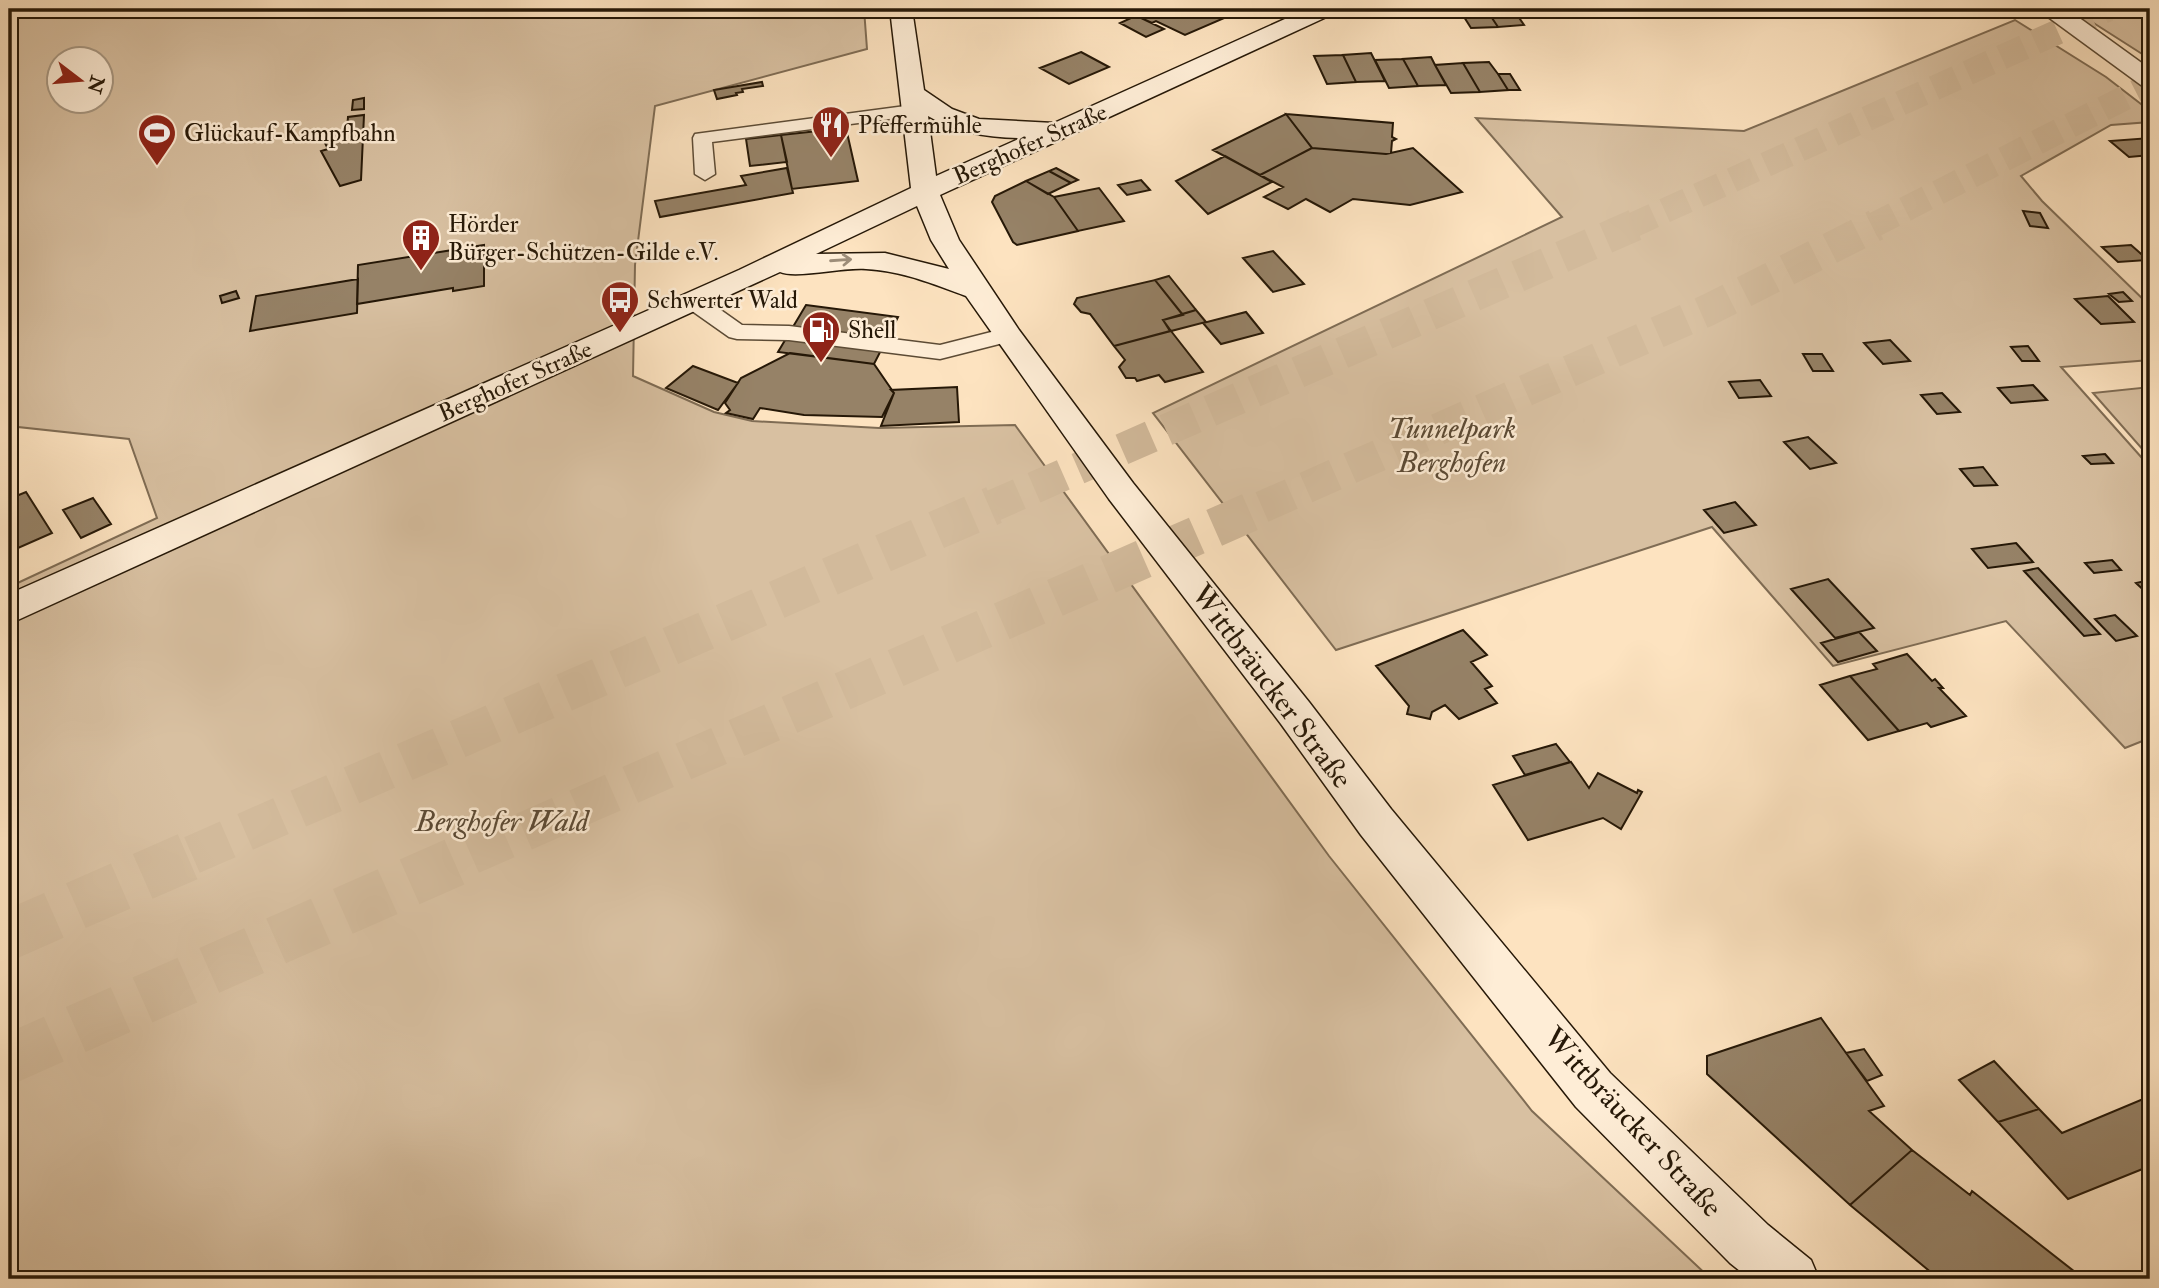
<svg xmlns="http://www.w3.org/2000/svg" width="2159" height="1288" viewBox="0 0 2159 1288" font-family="'IM FELL Double Pica',serif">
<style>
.green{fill:#d8c0a1;stroke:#7f6c54;stroke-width:2;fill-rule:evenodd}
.building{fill:#968267;stroke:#261807;stroke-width:2}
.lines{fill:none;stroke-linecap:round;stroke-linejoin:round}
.highway-tunnel-far3{stroke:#d2ba9b;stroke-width:25;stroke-dasharray:25 12;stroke-linecap:butt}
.highway-tunnel-far2{stroke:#d2ba9b;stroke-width:32;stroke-dasharray:32 16;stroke-linecap:butt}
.highway-tunnel-far1{stroke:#d2ba9b;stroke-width:39;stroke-dasharray:39 19;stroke-linecap:butt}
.highway-tunnel{stroke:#d2ba9b;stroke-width:49;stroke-dasharray:49 24;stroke-linecap:butt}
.lane-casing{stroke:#5c4b35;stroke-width:3}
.street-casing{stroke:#5c4b35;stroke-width:3}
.secondary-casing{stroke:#261807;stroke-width:3}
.lane{fill:#feedd6;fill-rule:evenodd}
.street{fill:#feedd6;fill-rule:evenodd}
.secondary{fill:#feedd6;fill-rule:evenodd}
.oneway{stroke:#9d8d79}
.labels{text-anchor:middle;stroke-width:5;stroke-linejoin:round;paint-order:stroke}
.far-poi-label{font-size:24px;fill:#261807;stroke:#feedd6;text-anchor:start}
.far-street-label{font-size:24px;fill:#261807;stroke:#feedd6}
.park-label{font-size:30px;font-style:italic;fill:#5b4a35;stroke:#feedd6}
.street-label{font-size:30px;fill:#261807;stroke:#feedd6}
</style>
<rect width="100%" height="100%" fill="#fde3c0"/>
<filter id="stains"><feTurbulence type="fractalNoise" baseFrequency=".00286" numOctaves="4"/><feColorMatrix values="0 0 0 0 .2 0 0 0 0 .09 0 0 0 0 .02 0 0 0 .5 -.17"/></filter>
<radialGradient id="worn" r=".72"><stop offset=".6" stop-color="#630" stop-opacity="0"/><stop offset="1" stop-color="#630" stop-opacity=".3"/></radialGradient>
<path class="green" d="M9,9H864L867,49L655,106L635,265L633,376L714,412L752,421L879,428L1015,425L1329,856L1532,1111L1711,1279H9V587L157,518L129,439L9,426ZM60,60H102V102H60Z
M2126,9H2150V59L2081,15Z
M2015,20L2106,77L2150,111V122L2111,125L2021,176L2042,201L2150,306V360L2061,367L2150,467V738L2125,748L2006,621L1833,666L1712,527L1336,650L1153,413L1562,217L1476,118L1744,131Z
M2150,387V451H2144L2093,393Z"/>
<path class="building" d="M1150,9H1201L1222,19L1185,35L1156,21L1152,23L1141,18L1156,12Z
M1459,9H1486L1498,27L1471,28Z
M1486,9H1513L1524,25L1498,27Z
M1513,9H1541L1547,17L1520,18Z
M1541,9H1568L1574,16L1547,17Z
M1144,12L1149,14L1141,18L1164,29L1146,37L1120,23Z
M1081,52L1109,67L1069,84L1040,68Z
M1371,53L1385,81L1356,82L1343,55Z
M1343,55L1356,82L1327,84L1314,56Z
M1431,57L1435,65L1446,85L1418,86L1403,59Z
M1403,59L1418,86L1389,88L1375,60Z
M1489,62L1498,74L1508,90L1480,92L1463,63Z
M1463,63L1480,92L1451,93L1435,65Z
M1498,74H1510L1520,90H1508Z
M762,82L763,86L742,89L743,92L736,93L737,95L717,99L714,90Z
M364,98V109L352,110L353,100Z
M1286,114L1312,148L1260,175L1213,150Z
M1286,114L1393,123L1392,137L1396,139L1392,141L1391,153L1386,154L1312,148Z
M364,115L361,180L340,186L321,151L328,149L322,137L347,130L348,117Z
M846,128L858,181L792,189L781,135Z
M781,135L787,162L750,166L746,139Z
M2150,138V155L2129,157L2110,141Z
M1312,148L1386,154L1413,148L1462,192L1410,205L1353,199L1330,212L1306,199L1288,209L1264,197L1283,187L1260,175Z
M1225,156L1272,182L1208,214L1176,181Z
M787,168L793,193L660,217L655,201L746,185L741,176Z
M1056,168L1078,180L1071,183L1049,171Z
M1049,171L1071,183L1048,194L1026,181Z
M1141,180L1150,190L1127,195L1118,185Z
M1026,181L1054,197L1078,231L1017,245L1013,242L992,202L995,196Z
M1099,188L1124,221L1078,231L1054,197Z
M2023,211L2040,213L2048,228L2030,226Z
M484,245V286L453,291V288L357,304L358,265Z
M2131,245L2148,260L2118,262L2102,247Z
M1273,251L1304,284L1273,292L1243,258Z
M1169,276L1196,310L1182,314L1155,280Z
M358,279L357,313L250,331L256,296Z
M1155,280L1183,315L1163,320L1170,331L1114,346L1090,314L1081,312L1074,304L1077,298Z
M236,291L239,298L222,303L220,296Z
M2123,292L2132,301L2119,302L2109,294Z
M2108,296L2134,322L2101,324L2075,299Z
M806,305L898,317L874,364L778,352Z
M1196,310L1206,322L1171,331L1163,320Z
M1246,312L1263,333L1221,344L1203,323Z
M1171,331L1203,372L1165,382L1159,375L1137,381L1135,378H1126L1119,367L1125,360L1114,346Z
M1890,340L1910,361L1883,364L1864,343Z
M2028,346L2039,361H2022L2011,347Z
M790,353L874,364L894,393L882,417L804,415L760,408L753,419L726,413L730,410L725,403L741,378Z
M1803,354H1822L1833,371H1813Z
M693,366L738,383L718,410L666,388Z
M1760,380L1771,396L1739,398L1729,382Z
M2033,385L2047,400L2011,403L1998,388Z
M957,387L959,422L881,426L894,393L891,390Z
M1942,393L1960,412L1937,414L1921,395Z
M1808,437L1836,463L1810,469L1784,442Z
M2105,454L2113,463L2091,464L2083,456Z
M1983,467L1997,485L1974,486L1960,469Z
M26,492L52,533L9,552V499Z
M93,498L111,524L81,538L63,510Z
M1735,502L1756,525L1724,533L1704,510Z
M2016,543L2033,562L1988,568L1972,549Z
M2112,560L2121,570L2094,573L2085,563Z
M2038,568L2100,634L2084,636L2024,571Z
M1828,579L1874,628L1835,638L1791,589Z
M2150,580V595H2149L2136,583Z
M2115,615L2137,636L2116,641L2095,619Z
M1463,630L1487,655L1471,662L1492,686L1485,689L1497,703L1459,719L1445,705L1432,712L1430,719L1407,714L1409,706L1376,666Z
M1859,632L1877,651L1838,662L1821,643Z
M1907,654L1932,681L1935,679L1943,688H1939L1966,716L1931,727L1927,723L1899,731L1850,676L1877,669L1873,664Z
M1850,676L1899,731L1868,740L1820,685Z
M1556,744L1570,762L1525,775L1513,756Z
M1571,762L1589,788L1598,773L1637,793L1638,790L1642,792L1621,829L1603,818L1528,840L1493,785Z
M1821,1018L1884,1106L1869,1111L1912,1150L1850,1205L1707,1074V1056Z
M1864,1049L1882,1075L1867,1081L1846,1053Z
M1994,1061L2039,1109L1998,1122L1959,1080Z
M2148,1097L2150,1100V1166L2068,1199L1998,1122L2039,1109L2062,1133Z
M1912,1150L1970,1195L1972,1191L2075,1272L2070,1279H1939L1850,1205Z"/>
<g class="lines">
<path class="highway-tunnel-far3" d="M1631,226L2108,9
M1872,226L2150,85"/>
<path class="highway-tunnel-far2" d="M990,507L1635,225
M1262,507L1708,310L1876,225"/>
<path class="highway-tunnel-far1" d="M192,855L994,505
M471,855L1266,505"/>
<path class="highway-tunnel" d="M9,935L196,853
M9,1059L475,853"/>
<defs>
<path id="lane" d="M913,105L922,111L920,115L712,142L715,174L705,180L695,174L693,138L695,134Z
M693,294L701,296L742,325L789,326L940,345L1007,328L1015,330L1018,335L1015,340L940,359L789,340L737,339L729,337L685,306L682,301L685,296Z"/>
<path id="street" d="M2041,9H2067L2150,69V87L2141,85L2044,14Z"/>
<path id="secondary" d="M890,9H912L924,90L952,109L979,119L1054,123L1307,9H1336L1333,14L940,195L959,240L1019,330L1133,483L1309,702L1391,809L1610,1073L1768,1225L1811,1260L1819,1279H1750L1730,1263L1576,1107L1361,835L1281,724L1109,499L966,296C933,284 903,271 866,269C843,267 796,279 780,272L9,624V594L739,270L911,188ZM928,116C955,132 988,138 1021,138L936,176ZM917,206L931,240L949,269L885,253L816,254Z"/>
</defs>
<use href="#lane" class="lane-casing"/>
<use href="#street" class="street-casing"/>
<use href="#secondary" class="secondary-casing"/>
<use href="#lane" class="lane"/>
<use href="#street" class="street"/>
<use href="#secondary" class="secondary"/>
</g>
<defs><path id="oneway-shaft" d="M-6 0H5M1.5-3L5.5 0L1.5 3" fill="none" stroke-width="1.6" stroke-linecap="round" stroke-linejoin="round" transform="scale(1.75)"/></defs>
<use class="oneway" href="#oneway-shaft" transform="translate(841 260) rotate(-4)"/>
<defs>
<symbol id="restaurant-pin" viewBox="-11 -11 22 30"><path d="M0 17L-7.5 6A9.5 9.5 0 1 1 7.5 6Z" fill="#8f2418" stroke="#feedd6"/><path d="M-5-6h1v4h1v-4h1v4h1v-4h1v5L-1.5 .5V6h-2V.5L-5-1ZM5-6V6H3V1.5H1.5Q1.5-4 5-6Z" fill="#fff"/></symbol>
<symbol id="stadium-pin" viewBox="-11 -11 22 30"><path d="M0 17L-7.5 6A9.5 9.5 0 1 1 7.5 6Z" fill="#8f2418" stroke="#feedd6"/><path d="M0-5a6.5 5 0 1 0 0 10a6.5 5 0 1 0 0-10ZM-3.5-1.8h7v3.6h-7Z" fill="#fff"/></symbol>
<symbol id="building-pin" viewBox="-11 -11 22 30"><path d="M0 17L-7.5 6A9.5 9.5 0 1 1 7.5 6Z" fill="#8f2418" stroke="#feedd6"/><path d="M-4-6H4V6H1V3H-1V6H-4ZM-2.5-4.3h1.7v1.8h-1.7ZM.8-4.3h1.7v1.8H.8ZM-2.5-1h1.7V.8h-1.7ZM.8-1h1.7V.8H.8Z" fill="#fff"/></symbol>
<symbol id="bus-pin" viewBox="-11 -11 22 30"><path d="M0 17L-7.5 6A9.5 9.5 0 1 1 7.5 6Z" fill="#8f2418" stroke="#feedd6"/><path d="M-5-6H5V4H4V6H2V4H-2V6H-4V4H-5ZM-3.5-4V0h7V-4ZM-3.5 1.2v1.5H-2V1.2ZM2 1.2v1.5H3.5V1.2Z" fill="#fff"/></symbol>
<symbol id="fuel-pin" viewBox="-11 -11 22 30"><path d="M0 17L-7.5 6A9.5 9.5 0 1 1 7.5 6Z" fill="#8f2418" stroke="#feedd6"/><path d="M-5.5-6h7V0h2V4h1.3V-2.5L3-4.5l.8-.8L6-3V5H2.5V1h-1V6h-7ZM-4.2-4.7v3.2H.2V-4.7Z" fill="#fff"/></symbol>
</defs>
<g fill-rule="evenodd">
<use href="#restaurant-pin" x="809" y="103" width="44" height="60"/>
<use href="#stadium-pin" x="135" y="111" width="44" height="60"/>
<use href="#building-pin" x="399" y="216" width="44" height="60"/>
<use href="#bus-pin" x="598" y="278" width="44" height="60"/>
<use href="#fuel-pin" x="799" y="308" width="44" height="60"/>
</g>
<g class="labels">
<g class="far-poi-label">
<text x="858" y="133">Pfeffermühle</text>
<text x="184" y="141">Glückauf-Kampfbahn</text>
<text x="448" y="232">Hörder<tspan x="448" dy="28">Bürger-Schützen-Gilde e.V.</tspan></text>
<text x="647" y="308">Schwerter Wald</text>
<text x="848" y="338">Shell</text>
</g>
<g class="far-street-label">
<text transform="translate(1030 144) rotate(-24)" y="8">Berghofer Straße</text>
<text transform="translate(515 381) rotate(-24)" y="8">Berghofer Straße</text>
</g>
<g class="park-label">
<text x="1452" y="438">Tunnelpark<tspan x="1452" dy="34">Berghofen</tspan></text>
<text x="502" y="831">Berghofer Wald</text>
</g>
<g class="street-label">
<text transform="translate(1272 686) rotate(53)" y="10">Wittbräucker Straße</text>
<text transform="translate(1633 1122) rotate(47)" y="10">Wittbräucker Straße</text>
</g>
</g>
<rect width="2159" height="1288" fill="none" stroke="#fde3c0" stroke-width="35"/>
<rect x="10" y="10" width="2138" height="1267" fill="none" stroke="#261807" stroke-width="3.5"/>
<rect x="18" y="18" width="2124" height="1253" fill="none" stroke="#261807" stroke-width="2"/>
<g transform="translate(80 80) rotate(106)"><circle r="33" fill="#feedd6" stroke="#a89883" stroke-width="2"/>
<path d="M0-5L12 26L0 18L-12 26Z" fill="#8f2418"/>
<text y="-10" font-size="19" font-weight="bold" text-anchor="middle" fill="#261807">N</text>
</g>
<rect width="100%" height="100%" filter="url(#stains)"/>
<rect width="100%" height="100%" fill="url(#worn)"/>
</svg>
